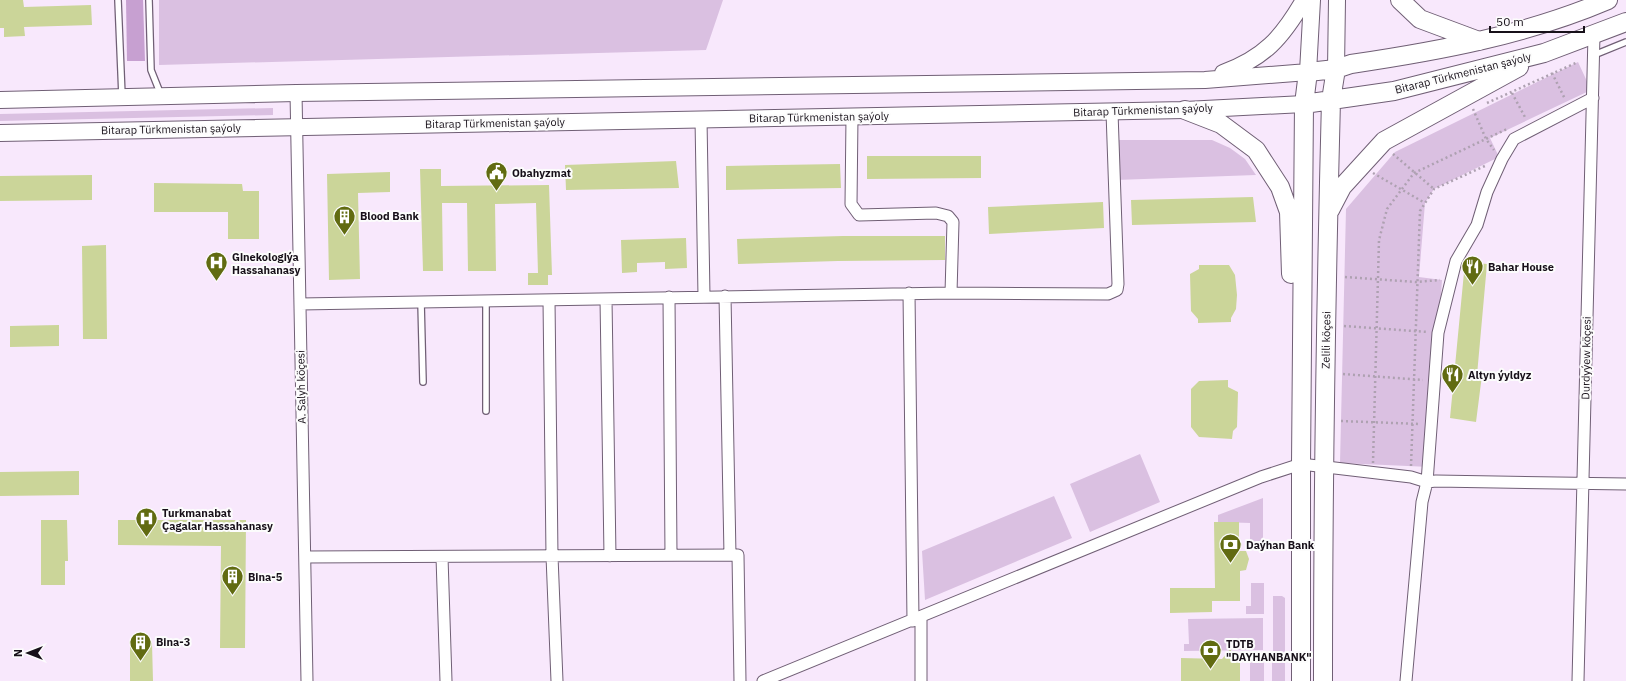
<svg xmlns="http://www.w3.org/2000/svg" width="1626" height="681" viewBox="0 0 1626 681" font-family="'IBM Plex Sans',sans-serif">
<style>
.green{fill:#dac0e1}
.forest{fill:#c7a0d1}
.building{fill:#cbd599}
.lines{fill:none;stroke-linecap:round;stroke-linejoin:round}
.service-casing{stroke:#705f75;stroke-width:8}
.minor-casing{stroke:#705f75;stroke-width:13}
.secondary-casing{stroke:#705f75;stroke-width:18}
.primary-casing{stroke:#705f75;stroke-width:20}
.path{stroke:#aea1b1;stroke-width:2.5;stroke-dasharray:2 3;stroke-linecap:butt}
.service{stroke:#fff;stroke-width:5.5}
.minor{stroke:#fff;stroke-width:11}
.secondary{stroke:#fff;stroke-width:16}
.primary{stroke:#fff;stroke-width:18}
.labels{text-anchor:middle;stroke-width:4;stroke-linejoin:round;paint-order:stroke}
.street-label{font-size:11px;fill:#171019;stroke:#fcfcfc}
.poi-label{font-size:11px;font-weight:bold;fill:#171019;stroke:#fcfcfc;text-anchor:start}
</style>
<rect width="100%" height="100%" fill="#f8e8fc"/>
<path class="green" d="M159,0H723L706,50L159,65Z
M1578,62L1591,90L1490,138L1499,157L1434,189L1425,203L1419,277L1442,280L1430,467L1340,463L1346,209L1395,152Z
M273,108V115L0,121V114Z
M1116,140H1212L1230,148L1245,159L1256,175L1116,180Z
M1140,454L1160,502L1090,532L1070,484Z
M1054,496L1072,538L925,600L922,551Z
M1263,498V544H1250V523L1218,522V515Z
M1251,583H1264V614H1246V606H1251Z
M1273,596H1282L1285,598V656H1273Z
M1263,618V650L1184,651V644H1189L1188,619Z
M1272,658H1285V681H1272Z
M1250,659H1264V681H1250Z"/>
<path class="forest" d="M126,0H143L145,61H127Z"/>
<path class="building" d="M0,0H23L24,7L91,5L92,25L24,27L25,36L4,37V28H0Z
M867,156H981V178L867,179Z
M676,161L679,188L566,190L565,165Z
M840,164L841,188L726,190V166Z
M420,169H441V186L549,185L552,275H548V285H528V273H538L536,203L495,204L496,271H468L467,203H442L443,271H423Z
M390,172V192L358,193L360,279L329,280L327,174Z
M92,175V200L0,201V176Z
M154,183L242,184L243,191H259V239H228V212H154Z
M1253,197L1256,222L1132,225L1131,200Z
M1103,202L1104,228L989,234L988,207Z
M843,236H945V260L838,261L738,264L737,239Z
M686,238L687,268L665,269V262L637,263V272L622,273L621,240Z
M106,245L107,339H83L82,246Z
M1465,262L1487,264L1477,375H1482L1476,422L1450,418Z
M1199,265H1229L1235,275L1237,295L1236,309L1231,318V322L1198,323V319L1191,311L1190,274L1199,269Z
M59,325V346L10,347V326Z
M1228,380V387L1238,392L1237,427L1233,431L1232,439L1199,437L1191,427V389L1199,381Z
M79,471V495L0,496V472Z
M41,520H67L68,561H65V585H41Z
M118,520H246L245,648H220L221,546L118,545Z
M1214,522H1239V551H1246L1249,559L1246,570L1240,571V601H1212V612L1170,613V588H1215Z
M130,643H152L153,681H130Z
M1231,648V658H1240V681H1181V658L1222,659Z"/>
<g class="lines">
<defs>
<path id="service" d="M118,0L122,96
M149,0L151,70L161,95
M1594,55L1626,42
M486,301V411
M421,302L423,382"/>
<path id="minor" d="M296,93L307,681
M852,117L851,204L859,215L936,213L948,216L953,222L951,293
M701,119L704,296
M909,293L913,621
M725,296L730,555
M669,297L671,555
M606,299L610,556
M549,300L552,556L557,681
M300,304L951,293L1108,294L1117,290L1118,284L1112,112
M305,557L738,555L740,681
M442,557L446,681
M921,617V681
M763,681L1261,477L1301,464L1411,477L1427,482L1436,481L1626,484
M1406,681L1422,502L1427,482L1438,333L1456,261L1477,225L1487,192L1502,159L1514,139L1593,98
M1578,681L1594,35"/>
<path id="secondary" d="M1336,69L1337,0
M1223,73C1264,58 1282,38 1304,0
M0,100L296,93L1205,80L1308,72L1312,0
M0,133L1185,110L1304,104"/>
<path id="primary" d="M1400,0L1420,19L1479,41
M1304,104L1394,91L1544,53L1626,22
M1185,110L1221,124L1256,150L1280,187L1289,212L1291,274
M1330,210L1342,187L1384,141L1519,67
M1301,681V464L1304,104L1308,72L1336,69L1351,64C1439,51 1526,35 1608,0
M1323,681C1323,487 1326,294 1331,100L1336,69"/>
</defs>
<use href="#service" class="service-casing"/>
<use href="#minor" class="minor-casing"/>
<use href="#secondary" class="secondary-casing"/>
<use href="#primary" class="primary-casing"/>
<path class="path" d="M1552,73L1565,99
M1512,93L1526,119
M1487,103L1578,62
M1473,109L1486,139L1494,150
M1393,154L1434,189
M1373,173L1425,203
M1345,277L1416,282L1440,280
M1344,326L1428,332
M1343,374L1423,380
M1341,421L1420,424
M1373,463L1379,240L1387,209L1414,173L1507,129
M1411,466L1420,211L1434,189L1487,165"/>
<use href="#service" class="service"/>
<use href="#minor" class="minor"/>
<use href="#secondary" class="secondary"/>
<use href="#primary" class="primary"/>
</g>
<defs>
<symbol id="civic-pin" viewBox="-11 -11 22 30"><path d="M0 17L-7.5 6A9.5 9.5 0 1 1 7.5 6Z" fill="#616b11" stroke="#fcfcfc"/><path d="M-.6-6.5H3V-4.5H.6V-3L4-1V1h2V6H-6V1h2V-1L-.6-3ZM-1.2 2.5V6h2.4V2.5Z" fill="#fff"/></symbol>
<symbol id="building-pin" viewBox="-11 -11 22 30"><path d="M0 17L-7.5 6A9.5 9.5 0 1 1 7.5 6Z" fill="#616b11" stroke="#fcfcfc"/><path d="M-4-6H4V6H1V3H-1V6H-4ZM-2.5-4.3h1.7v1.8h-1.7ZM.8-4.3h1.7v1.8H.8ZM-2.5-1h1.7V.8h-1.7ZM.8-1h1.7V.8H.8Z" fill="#fff"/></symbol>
<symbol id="hospital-pin" viewBox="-11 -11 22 30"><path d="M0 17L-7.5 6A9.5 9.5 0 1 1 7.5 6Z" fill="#616b11" stroke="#fcfcfc"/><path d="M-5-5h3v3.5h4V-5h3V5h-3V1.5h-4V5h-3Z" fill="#fff"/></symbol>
<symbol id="restaurant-pin" viewBox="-11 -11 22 30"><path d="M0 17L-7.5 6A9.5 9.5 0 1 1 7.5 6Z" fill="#616b11" stroke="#fcfcfc"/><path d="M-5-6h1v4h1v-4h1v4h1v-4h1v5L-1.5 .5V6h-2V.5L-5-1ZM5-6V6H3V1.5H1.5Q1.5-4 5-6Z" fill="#fff"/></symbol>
<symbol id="bank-pin" viewBox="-11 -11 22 30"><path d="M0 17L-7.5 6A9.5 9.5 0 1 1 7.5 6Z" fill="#616b11" stroke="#fcfcfc"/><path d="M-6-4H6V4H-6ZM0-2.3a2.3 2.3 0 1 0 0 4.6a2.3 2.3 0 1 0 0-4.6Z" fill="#fff"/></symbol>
</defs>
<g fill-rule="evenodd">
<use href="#civic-pin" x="484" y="160" width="25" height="34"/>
<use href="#building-pin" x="332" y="204" width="25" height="34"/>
<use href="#hospital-pin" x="204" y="250" width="25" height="34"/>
<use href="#restaurant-pin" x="1460" y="254" width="25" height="34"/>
<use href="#restaurant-pin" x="1440" y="362" width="25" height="34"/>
<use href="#hospital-pin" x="134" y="506" width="25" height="34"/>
<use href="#bank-pin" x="1218" y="532" width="25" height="34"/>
<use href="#building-pin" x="220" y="564" width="25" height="34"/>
<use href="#building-pin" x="128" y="630" width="25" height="34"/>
<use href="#bank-pin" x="1198" y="638" width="25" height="34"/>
</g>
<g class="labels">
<g class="street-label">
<text transform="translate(1463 73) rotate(-14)" y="4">Bitarap Türkmenistan şaýoly</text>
<text transform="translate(1143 110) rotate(-2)" y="4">Bitarap Türkmenistan şaýoly</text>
<text transform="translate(819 117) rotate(-1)" y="4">Bitarap Türkmenistan şaýoly</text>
<text transform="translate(495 123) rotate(-1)" y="4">Bitarap Türkmenistan şaýoly</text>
<text transform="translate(171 129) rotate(-1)" y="4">Bitarap Türkmenistan şaýoly</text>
<text transform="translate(1326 340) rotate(-89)" y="4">Zelili köçesi</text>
<text transform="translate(1586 358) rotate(-89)" y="4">Durdyýew köçesi</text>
<text transform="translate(301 387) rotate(-91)" y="4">A. Salyh köçesi</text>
</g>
<g class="poi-label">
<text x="512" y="177">Obahyzmat</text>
<text x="360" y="220">Blood Bank</text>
<text x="232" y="261">Ginekologiýa<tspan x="232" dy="13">Hassahanasy</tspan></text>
<text x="1488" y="271">Bahar House</text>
<text x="1468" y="379">Altyn ýyldyz</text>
<text x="162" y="517">Turkmanabat<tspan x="162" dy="13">Çagalar Hassahanasy</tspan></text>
<text x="1246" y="549">Daýhan Bank</text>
<text x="248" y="581">Bina-5</text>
<text x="156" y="646">Bina-3</text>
<text x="1226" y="648">TDTB<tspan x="1226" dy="13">"DAYHANBANK"</tspan></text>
</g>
</g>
<g transform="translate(28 653) rotate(270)" stroke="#fcfcfc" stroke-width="3" paint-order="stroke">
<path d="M0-3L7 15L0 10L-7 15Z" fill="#171019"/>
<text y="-6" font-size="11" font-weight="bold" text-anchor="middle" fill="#171019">N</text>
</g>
<path d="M1490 26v6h94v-6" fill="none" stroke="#171019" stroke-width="2"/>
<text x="1496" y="26" font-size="12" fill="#171019" stroke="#fcfcfc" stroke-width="3" paint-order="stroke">50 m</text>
</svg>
